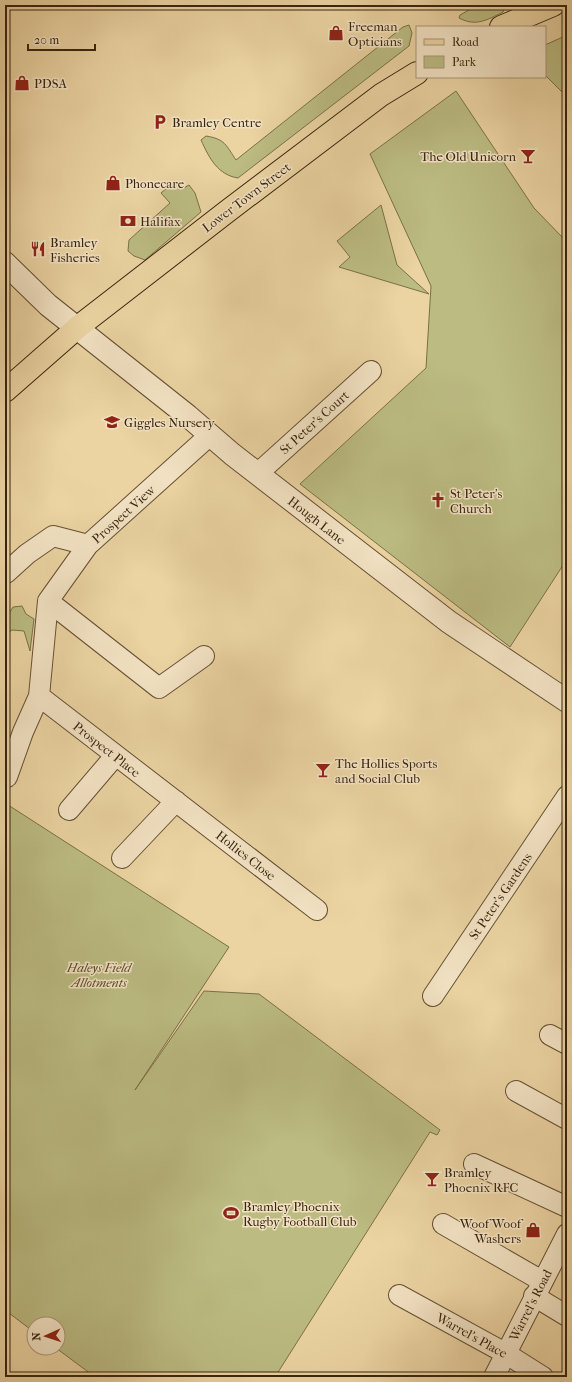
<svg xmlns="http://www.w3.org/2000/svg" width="572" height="1382" viewBox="0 0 572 1382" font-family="'IM FELL French Canon',serif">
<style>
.green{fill:#bbbb82;stroke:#7a7048}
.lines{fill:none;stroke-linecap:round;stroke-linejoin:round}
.minor-casing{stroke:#655034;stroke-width:22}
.tertiary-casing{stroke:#655034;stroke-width:24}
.primary-casing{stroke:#38250f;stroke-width:24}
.minor{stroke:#f2e2c3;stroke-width:20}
.tertiary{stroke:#f2e2c3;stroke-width:22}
.primary{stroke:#ebd3a2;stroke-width:22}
.labels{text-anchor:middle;stroke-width:3;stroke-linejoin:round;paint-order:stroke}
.poi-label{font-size:13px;fill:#38250f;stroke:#f2e2c3;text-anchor:start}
.street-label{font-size:13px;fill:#38250f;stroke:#f2e2c3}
.park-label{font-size:13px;font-style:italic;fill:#594a2c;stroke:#f2e2c3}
</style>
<rect width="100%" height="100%" fill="#ebd3a2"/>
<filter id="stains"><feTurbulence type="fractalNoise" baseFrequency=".005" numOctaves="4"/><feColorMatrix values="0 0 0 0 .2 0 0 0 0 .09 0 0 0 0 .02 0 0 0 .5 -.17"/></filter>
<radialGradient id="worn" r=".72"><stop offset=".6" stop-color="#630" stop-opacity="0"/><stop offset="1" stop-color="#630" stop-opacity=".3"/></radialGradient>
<path class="green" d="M478,5H506L503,12C487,20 476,27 459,18L460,15Z
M409,25L412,33L409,46L238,178C218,175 209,158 201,140L206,136C225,139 226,145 236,160L403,27Z
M567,35V97L545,75V45Z
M456,91L534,208L564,239L567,238V559L510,647L300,484L426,368L431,286L370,154Z
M175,181L182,189L189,185L195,193L201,212L145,260L134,256L128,251L129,240L170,203L161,193Z
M381,205L397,265L429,294L339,267L350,257L337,241Z
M22,606L26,614L34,619L30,651L24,631L12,630L5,635V620L13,607Z
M5,803L229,947L135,1090L204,991L259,994L440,1130L437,1135L430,1132L275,1377H95L56,1348H58V1324H34V1332L5,1310Z"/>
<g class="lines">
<defs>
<path id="minor" d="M257,474L371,371
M6,573L27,554L53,536L88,545
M48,601L159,688L204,656
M39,696L317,910
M7,777L23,732L39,696L48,601L88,545L209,436
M69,810L115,756
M122,858L176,801
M433,996L567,796
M550,1035L567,1044
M516,1091L567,1119
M474,1164L567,1207
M443,1224L542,1281
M399,1295L505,1353L543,1377
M534,1296L567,1316
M494,1377L567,1234"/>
<path id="tertiary" d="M5,263L48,305L188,416L232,454L449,622L567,701"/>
<path id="primary" d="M501,27L553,5
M5,391L78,327L229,210L381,95L417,73"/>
</defs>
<use href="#minor" class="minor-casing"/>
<use href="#tertiary" class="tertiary-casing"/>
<use href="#primary" class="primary-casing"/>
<use href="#minor" class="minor"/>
<use href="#tertiary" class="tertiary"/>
<use href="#primary" class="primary"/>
</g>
<defs>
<symbol id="shop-bare" viewBox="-9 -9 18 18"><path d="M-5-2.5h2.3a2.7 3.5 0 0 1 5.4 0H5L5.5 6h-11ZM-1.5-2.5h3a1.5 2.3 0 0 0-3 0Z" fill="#8f2418" stroke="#f2e2c3" stroke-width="2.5" paint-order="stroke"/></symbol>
<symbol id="parking-bare" viewBox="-9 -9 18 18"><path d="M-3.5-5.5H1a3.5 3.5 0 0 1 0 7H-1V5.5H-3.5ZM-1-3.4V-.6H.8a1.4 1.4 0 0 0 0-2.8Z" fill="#8f2418" stroke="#f2e2c3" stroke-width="2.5" paint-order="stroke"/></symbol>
<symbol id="bar-bare" viewBox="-9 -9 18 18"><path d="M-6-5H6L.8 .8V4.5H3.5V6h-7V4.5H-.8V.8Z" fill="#8f2418" stroke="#f2e2c3" stroke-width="2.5" paint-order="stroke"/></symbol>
<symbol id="bank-bare" viewBox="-9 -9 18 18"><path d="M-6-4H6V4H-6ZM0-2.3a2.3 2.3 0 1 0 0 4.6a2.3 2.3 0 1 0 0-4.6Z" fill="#8f2418" stroke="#f2e2c3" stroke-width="2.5" paint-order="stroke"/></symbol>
<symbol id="restaurant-bare" viewBox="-9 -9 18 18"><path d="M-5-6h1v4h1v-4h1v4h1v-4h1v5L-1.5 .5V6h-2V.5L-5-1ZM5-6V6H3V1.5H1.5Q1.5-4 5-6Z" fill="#8f2418" stroke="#f2e2c3" stroke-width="2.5" paint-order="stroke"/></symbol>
<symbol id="school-bare" viewBox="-9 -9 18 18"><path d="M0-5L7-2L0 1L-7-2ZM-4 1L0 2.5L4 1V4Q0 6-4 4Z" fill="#8f2418" stroke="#f2e2c3" stroke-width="2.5" paint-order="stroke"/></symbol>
<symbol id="church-bare" viewBox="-9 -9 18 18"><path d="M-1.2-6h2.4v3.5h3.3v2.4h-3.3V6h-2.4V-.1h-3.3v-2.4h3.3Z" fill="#8f2418" stroke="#f2e2c3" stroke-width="2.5" paint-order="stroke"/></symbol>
<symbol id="stadium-bare" viewBox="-9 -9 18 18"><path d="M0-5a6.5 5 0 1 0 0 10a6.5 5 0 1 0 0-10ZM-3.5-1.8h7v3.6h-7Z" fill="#8f2418" stroke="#f2e2c3" stroke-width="2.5" paint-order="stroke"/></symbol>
</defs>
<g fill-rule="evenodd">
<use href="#shop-bare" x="325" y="22" width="22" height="22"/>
<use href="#shop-bare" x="11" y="72" width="22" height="22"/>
<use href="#parking-bare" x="149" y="111" width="22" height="22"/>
<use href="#bar-bare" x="517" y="145" width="22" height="22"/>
<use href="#shop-bare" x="102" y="172" width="22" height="22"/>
<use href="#bank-bare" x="117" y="210" width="22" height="22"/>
<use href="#restaurant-bare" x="27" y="238" width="22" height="22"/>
<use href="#school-bare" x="101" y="411" width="22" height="22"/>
<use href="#church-bare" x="427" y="489" width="22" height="22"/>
<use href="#bar-bare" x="312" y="759" width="22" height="22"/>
<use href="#bar-bare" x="421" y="1168" width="22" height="22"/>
<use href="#stadium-bare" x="220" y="1202" width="22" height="22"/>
<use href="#shop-bare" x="522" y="1219" width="22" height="22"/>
</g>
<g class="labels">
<g class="poi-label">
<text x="348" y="31">Freeman<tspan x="348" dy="15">Opticians</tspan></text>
<text x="34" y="88">PDSA</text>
<text x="172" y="127">Bramley Centre</text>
<text x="516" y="161" text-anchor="end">The Old Unicorn</text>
<text x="125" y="188">Phonecare</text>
<text x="140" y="226">Halifax</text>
<text x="50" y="247">Bramley<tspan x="50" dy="15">Fisheries</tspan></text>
<text x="124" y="427">Giggles Nursery</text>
<text x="450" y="498">St Peter's<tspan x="450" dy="15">Church</tspan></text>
<text x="335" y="768">The Hollies Sports<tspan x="335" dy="15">and Social Club</tspan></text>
<text x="444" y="1177">Bramley<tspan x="444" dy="15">Phoenix RFC</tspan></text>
<text x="243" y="1211">Bramley Phoenix<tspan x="243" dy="15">Rugby Football Club</tspan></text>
<text x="521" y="1228" text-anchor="end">Woof Woof<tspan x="521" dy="15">Washers</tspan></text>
</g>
<g class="street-label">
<text transform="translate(246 197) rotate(-37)" y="5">Lower Town Street</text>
<text transform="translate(314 422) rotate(-42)" y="5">St Peter's Court</text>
<text transform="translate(123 514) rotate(-42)" y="5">Prospect View</text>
<text transform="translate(317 520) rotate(38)" y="5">Hough Lane</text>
<text transform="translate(107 749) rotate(38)" y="5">Prospect Place</text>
<text transform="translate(246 855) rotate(38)" y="5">Hollies Close</text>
<text transform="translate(500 896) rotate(-56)" y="5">St Peter's Gardens</text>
<text transform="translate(530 1305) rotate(-63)" y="5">Warrel's Road</text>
<text transform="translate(472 1335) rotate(29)" y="5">Warrel's Place</text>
</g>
<g class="park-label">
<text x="99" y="972">Haleys Field<tspan x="99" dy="15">Allotments</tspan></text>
</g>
</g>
<rect width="572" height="1382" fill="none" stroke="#ebd3a2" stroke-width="20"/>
<rect x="6" y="6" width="560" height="1370" fill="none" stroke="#38250f" stroke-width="2"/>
<rect x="10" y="10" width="552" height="1362" fill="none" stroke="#38250f"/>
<rect x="416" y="26" width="130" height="52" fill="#f2e2c3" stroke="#a8967b"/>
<rect x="424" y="39" width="20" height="6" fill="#ebd3a2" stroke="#a8967b"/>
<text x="452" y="46" font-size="12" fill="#38250f">Road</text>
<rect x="424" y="56" width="20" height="12" fill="#bbbb82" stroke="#a8967b"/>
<text x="452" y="66" font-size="12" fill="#38250f">Park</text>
<g transform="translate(46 1336) rotate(267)"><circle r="19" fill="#f2e2c3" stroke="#a8967b"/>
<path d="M0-3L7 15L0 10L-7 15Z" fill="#8f2418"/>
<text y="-6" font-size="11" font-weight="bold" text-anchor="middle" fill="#38250f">N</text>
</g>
<path d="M28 44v6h67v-6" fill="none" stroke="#38250f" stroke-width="2"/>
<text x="34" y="44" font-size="12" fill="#38250f" stroke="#f2e2c3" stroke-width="3" paint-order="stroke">20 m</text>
<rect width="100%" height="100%" filter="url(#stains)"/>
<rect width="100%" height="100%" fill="url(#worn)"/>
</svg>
